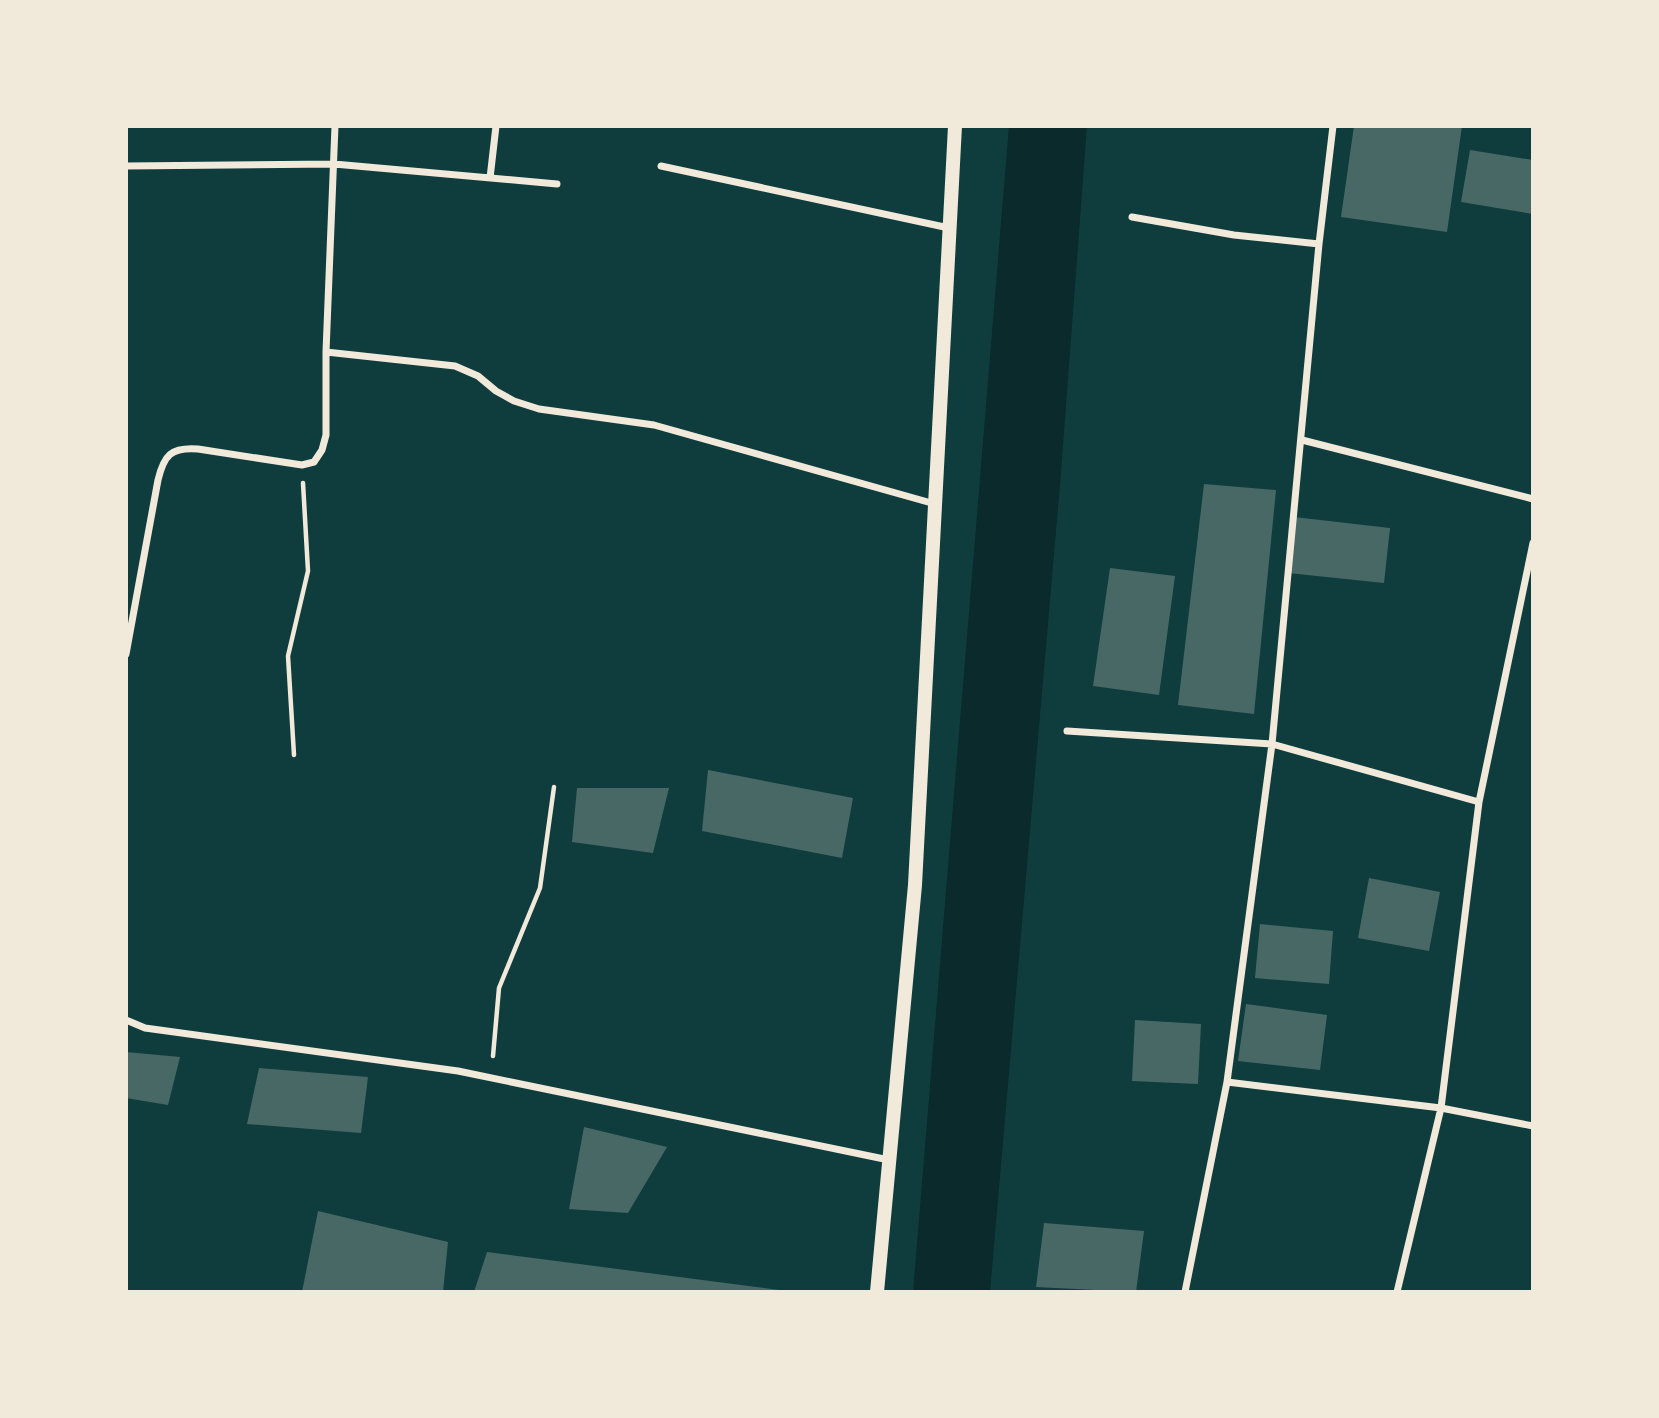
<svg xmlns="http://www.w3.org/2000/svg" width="1659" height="1418" viewBox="0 0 1659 1418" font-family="'Space Grotesk',sans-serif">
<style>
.water{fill:#0a2a2b}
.building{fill:#486865}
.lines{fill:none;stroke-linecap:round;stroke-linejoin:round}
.path{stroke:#f1e9da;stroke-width:4.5}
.minor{stroke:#f1e9da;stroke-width:7}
.secondary{stroke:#f1e9da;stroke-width:14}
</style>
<rect width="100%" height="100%" fill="#0f3d3e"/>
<path class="water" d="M1009,126H1087L1060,485L990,1292H913Z"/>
<path class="building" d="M1354,126H1462L1447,232L1341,217Z
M1470,150L1533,160V214L1461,202Z
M1204,484L1276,490L1254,714L1178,705Z
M1294,517L1390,528L1384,583L1288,573Z
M1110,568L1175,576L1159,695L1093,686Z
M708,770L853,798L842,858L702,831Z
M577,788H669L653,853L572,842Z
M1369,878L1440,892L1429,951L1358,938Z
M1260,924L1333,931L1329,984L1255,978Z
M1246,1004L1327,1015L1320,1070L1238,1061Z
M1135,1020L1201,1024L1198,1084L1132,1081Z
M126,1052L180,1057L168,1105L126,1098Z
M259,1068L368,1077L361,1133L247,1124Z
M584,1127L667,1147L628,1213L569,1209Z
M318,1211L448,1242L443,1292H302Z
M1044,1223L1144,1231L1136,1292L1036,1287Z
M487,1252L779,1290V1292H474Z"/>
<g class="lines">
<path class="path" d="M294,755L288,656L308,571L303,483
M493,1056L499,988L540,888L554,787"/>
<path class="minor" d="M126,166L334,164L557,184
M661,166L949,228
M490,178L496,126
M1132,217L1234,235L1319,244
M326,352L455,366L478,376L496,391L514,401L539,409L654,425L935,504
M1302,440L1533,499
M126,654L158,480C164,455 171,447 198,449L302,465L314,462L322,450L326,435V352L335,126
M1067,731L1272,744L1479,802
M126,1020L145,1028L458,1071L889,1160
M1227,1082L1441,1108L1533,1126
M1185,1292L1227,1082L1272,744L1319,244L1333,126
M1397,1292L1441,1108L1479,802L1533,543"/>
<path class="secondary" d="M877,1292L915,885L955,126"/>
</g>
<rect width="1659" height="1418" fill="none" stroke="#f1e9da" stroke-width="256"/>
</svg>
